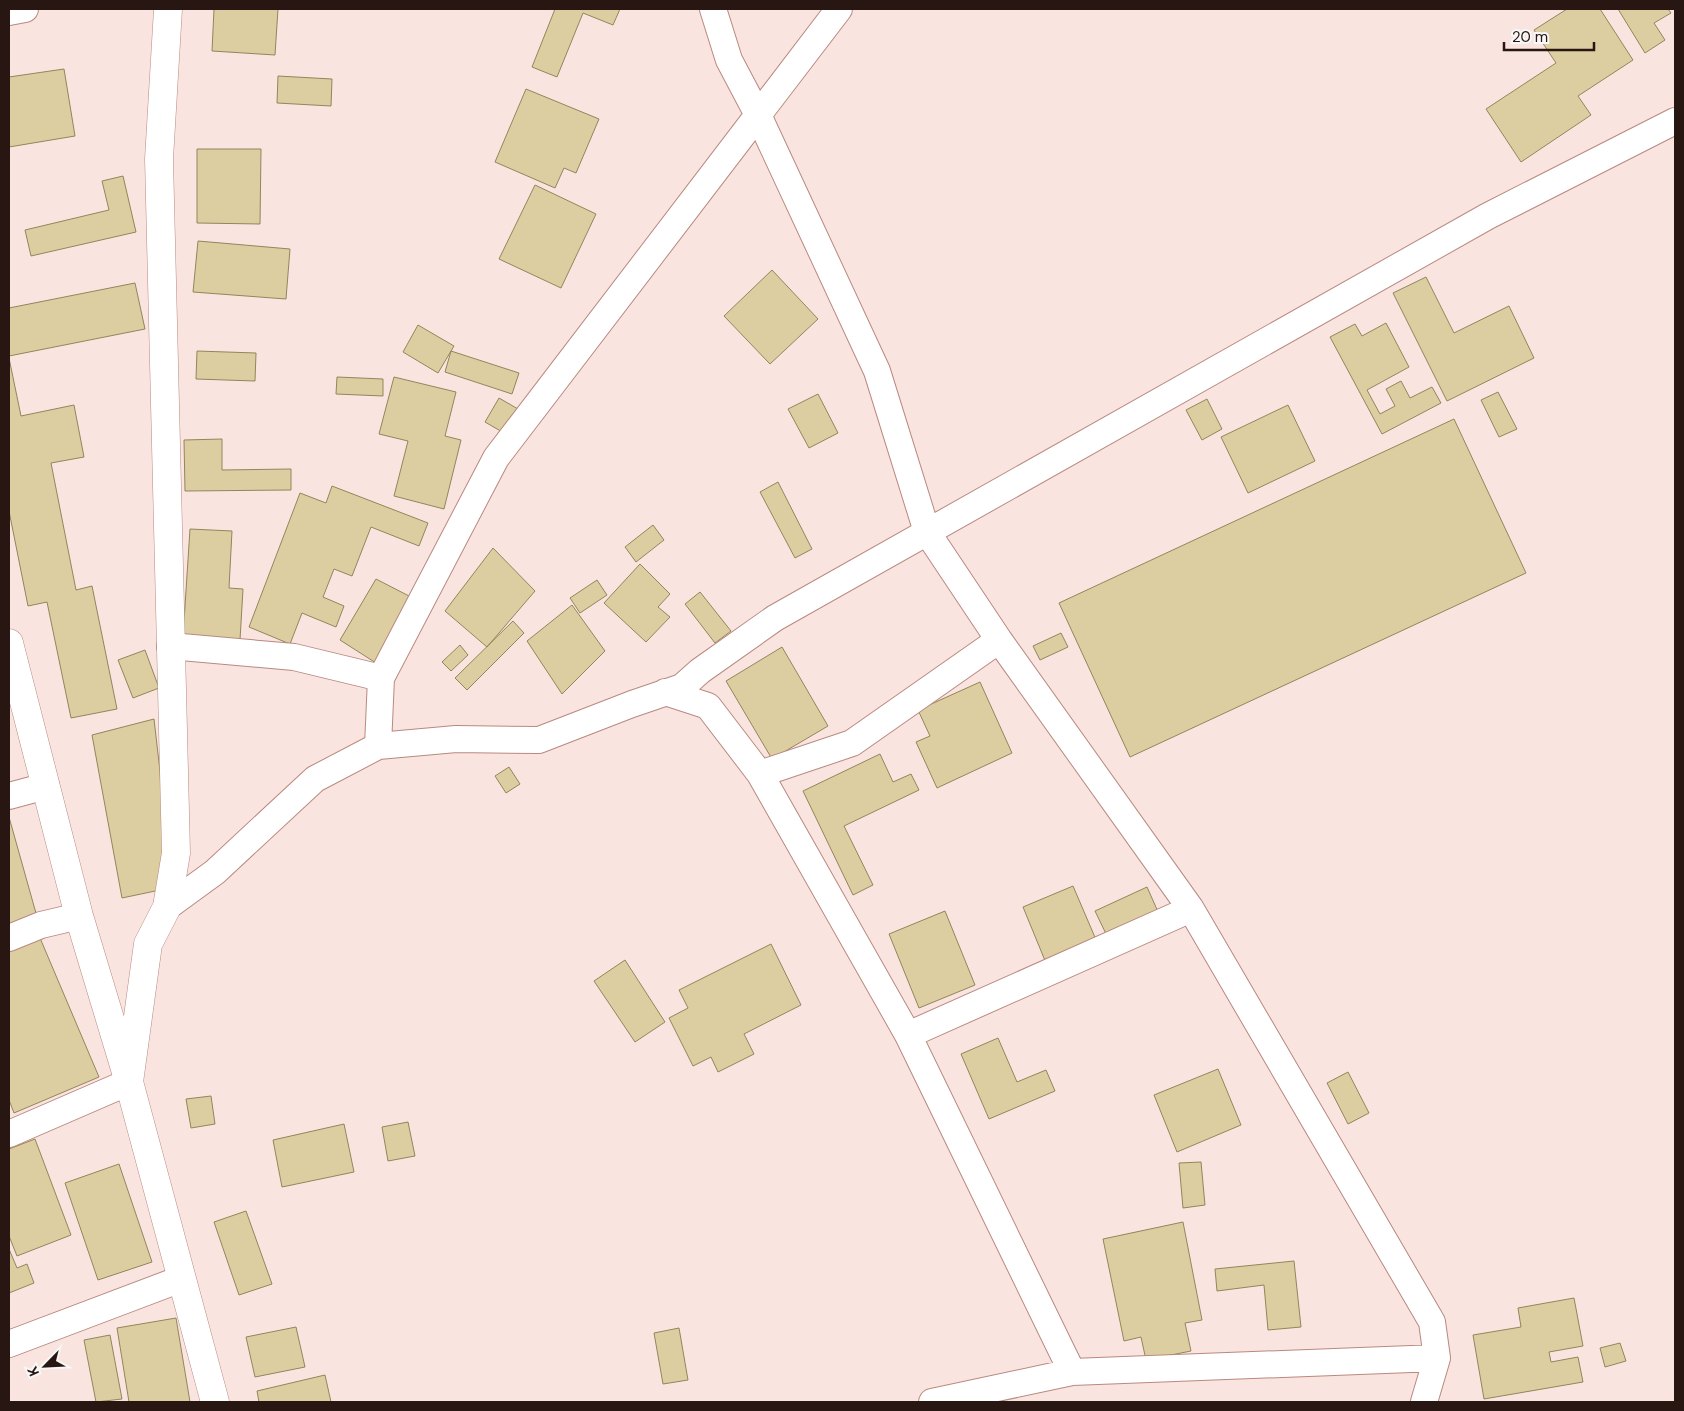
<svg xmlns="http://www.w3.org/2000/svg" width="1684" height="1411" viewBox="0 0 1684 1411" font-family="'DM Sans',sans-serif">
<style>
.building{fill:#ddcea1;stroke:#93855b}
.lines{fill:none;stroke-linecap:round;stroke-linejoin:round}
.minor-casing{stroke:#b9897f;stroke-width:28}
.tertiary-casing{stroke:#b9897f;stroke-width:29}
.minor{stroke:#fff;stroke-width:26}
.tertiary{stroke:#fff;stroke-width:28}
</style>
<rect width="100%" height="100%" fill="#fae4e0"/>
<path class="building" d="M214,9H278L275,55L212,51Z
M555,9H620L613,25L583,13L557,77L532,67Z
M1567,9H1600L1633,60L1578,96L1591,115L1521,162L1486,109L1556,63L1534,30Z
M1618,9H1668L1671,13L1654,23L1665,40L1645,53Z
M64,69L75,136L9,147V77Z
M278,76L332,79L331,106L277,103Z
M526,89L599,119L576,173L564,168L555,188L495,162Z
M197,149H261L260,224L197,223Z
M123,176L136,232L31,256L25,230L109,210L102,181Z
M535,185L596,214L561,288L499,259Z
M198,241L290,249L286,299L193,292Z
M772,270L818,319L770,364L724,316Z
M1426,277L1454,333L1509,306L1534,358L1447,401L1393,293Z
M135,283L145,329L9,356V308Z
M1386,323L1409,367L1367,390L1380,414L1395,406L1386,389L1401,381L1410,398L1432,387L1441,403L1382,434L1330,337L1355,324L1362,336Z
M418,325L454,346L438,373L403,352Z
M197,351L256,353L255,381L196,379Z
M451,351L519,373L512,394L445,372Z
M9,358L21,416L74,405L84,457L51,463L76,590L92,586L117,709L71,718L47,602L28,606L9,511Z
M337,377L383,379V396L336,394Z
M394,377L456,392L445,436L461,440L444,509L394,496L408,441L379,434Z
M1498,392L1517,429L1499,437L1481,400Z
M818,394L838,433L809,448L788,409Z
M499,398L518,409L504,433L485,422Z
M1207,399L1222,429L1202,440L1186,410Z
M1288,405L1315,461L1248,493L1221,437Z
M1454,419L1526,573L1130,757L1059,603Z
M222,439V470L291,469V490L185,491L184,440Z
M778,482L812,549L795,558L760,492Z
M332,486L428,523L419,546L371,527L352,576L334,569L323,597L344,606L336,627L302,613L290,644L249,627L300,493L326,503Z
M653,525L664,540L636,562L625,547Z
M190,529L232,531L229,588L243,589L240,640L183,637Z
M493,548L535,591L487,647L445,611Z
M640,564L670,594L658,607L670,617L646,642L604,603Z
M376,579L409,596L376,663L340,640Z
M597,580L607,595L580,613L570,598Z
M700,592L731,631L715,643L685,604Z
M572,605L605,651L562,694L527,641Z
M513,621L524,633L467,690L455,678Z
M1061,633L1068,647L1040,660L1033,646Z
M460,645L468,655L451,671L442,662Z
M782,647L828,726L772,759L726,681Z
M145,650L159,688L133,698L118,660Z
M980,682L1012,753L937,788L916,742L930,736L918,710Z
M154,719L160,771L164,849L160,890L122,898L92,735Z
M880,754L893,782L911,774L919,790L844,826L873,885L853,895L803,791Z
M509,767L520,784L506,793L495,776Z
M9,817L39,924L9,932Z
M1073,886L1097,942L1046,963L1023,907Z
M1147,887L1159,914L1108,938L1095,911Z
M945,911L975,985L919,1008L889,934Z
M40,938L99,1077L14,1113L9,1100V952Z
M771,944L801,1005L744,1034L754,1054L718,1072L711,1057L693,1066L669,1018L688,1008L679,990Z
M625,960L665,1022L635,1042L594,981Z
M998,1038L1017,1082L1046,1070L1055,1091L989,1119L961,1054Z
M1218,1069L1241,1125L1177,1152L1154,1095Z
M1348,1072L1369,1113L1348,1124L1327,1083Z
M211,1096L215,1124L191,1128L186,1099Z
M408,1122L415,1156L388,1161L382,1127Z
M344,1124L354,1172L282,1187L273,1140Z
M35,1139L71,1235L17,1256L9,1236V1149Z
M1201,1162L1205,1205L1183,1208L1179,1163Z
M119,1164L152,1262L98,1280L65,1183Z
M246,1211L272,1284L239,1295L214,1222Z
M1183,1222L1202,1320L1185,1323L1191,1351L1146,1360L1141,1337L1124,1341L1103,1239Z
M9,1249L17,1268L27,1264L34,1283L9,1293Z
M1294,1261L1301,1327L1268,1330L1264,1285L1217,1291L1215,1269Z
M1574,1298L1583,1346L1549,1352L1551,1362L1578,1357L1583,1382L1484,1399L1473,1335L1521,1327L1518,1308Z
M176,1318L190,1402H129L117,1328Z
M296,1327L305,1367L255,1377L246,1337Z
M679,1328L688,1380L663,1384L654,1333Z
M110,1335L122,1399L96,1402L84,1340Z
M1620,1343L1626,1361L1605,1367L1600,1348Z
M325,1375L331,1402H259L257,1391Z"/>
<g class="lines">
<defs>
<path id="minor" d="M713,9L729,60L758,115L877,371L927,532L999,640L1191,909L1432,1322L1437,1358L1424,1402
M9,12L25,9
M170,646L294,657L381,678
M665,692L708,706L760,774L908,1035L1072,1372
M378,746L381,678L496,458L839,9
M760,774L852,743L999,640
M9,796L46,786
M167,907L215,872L315,779L378,746L456,739L539,740L632,704L682,687L700,671L775,618L1488,216L1675,121
M9,938L41,925L79,916
M908,1035L1191,909
M9,1134L129,1082
M9,1344L181,1279
M932,1402L1072,1372L1437,1358"/>
<path id="tertiary" d="M9,643L79,916L129,1082L215,1402
M129,1082L148,944L167,907L176,853L159,159L168,9"/>
</defs>
<use href="#minor" class="minor-casing"/>
<use href="#tertiary" class="tertiary-casing"/>
<use href="#minor" class="minor"/>
<use href="#tertiary" class="tertiary"/>
</g>
<rect width="1684" height="1411" fill="none" stroke="#281612" stroke-width="20"/>
<g transform="translate(45 1366) rotate(246)" stroke="#f7f7f7" stroke-width="4" paint-order="stroke">
<path d="M0-4L9 19L0 12L-9 19Z" fill="#281612"/>
<text y="-8" font-size="14" font-weight="bold" text-anchor="middle" fill="#281612">K</text>
</g>
<path d="M1504 42v8h90v-8" fill="none" stroke="#281612" stroke-width="2.5"/>
<text x="1512" y="42" font-size="15" fill="#281612" stroke="#f7f7f7" stroke-width="4" paint-order="stroke">20 m</text>
</svg>
